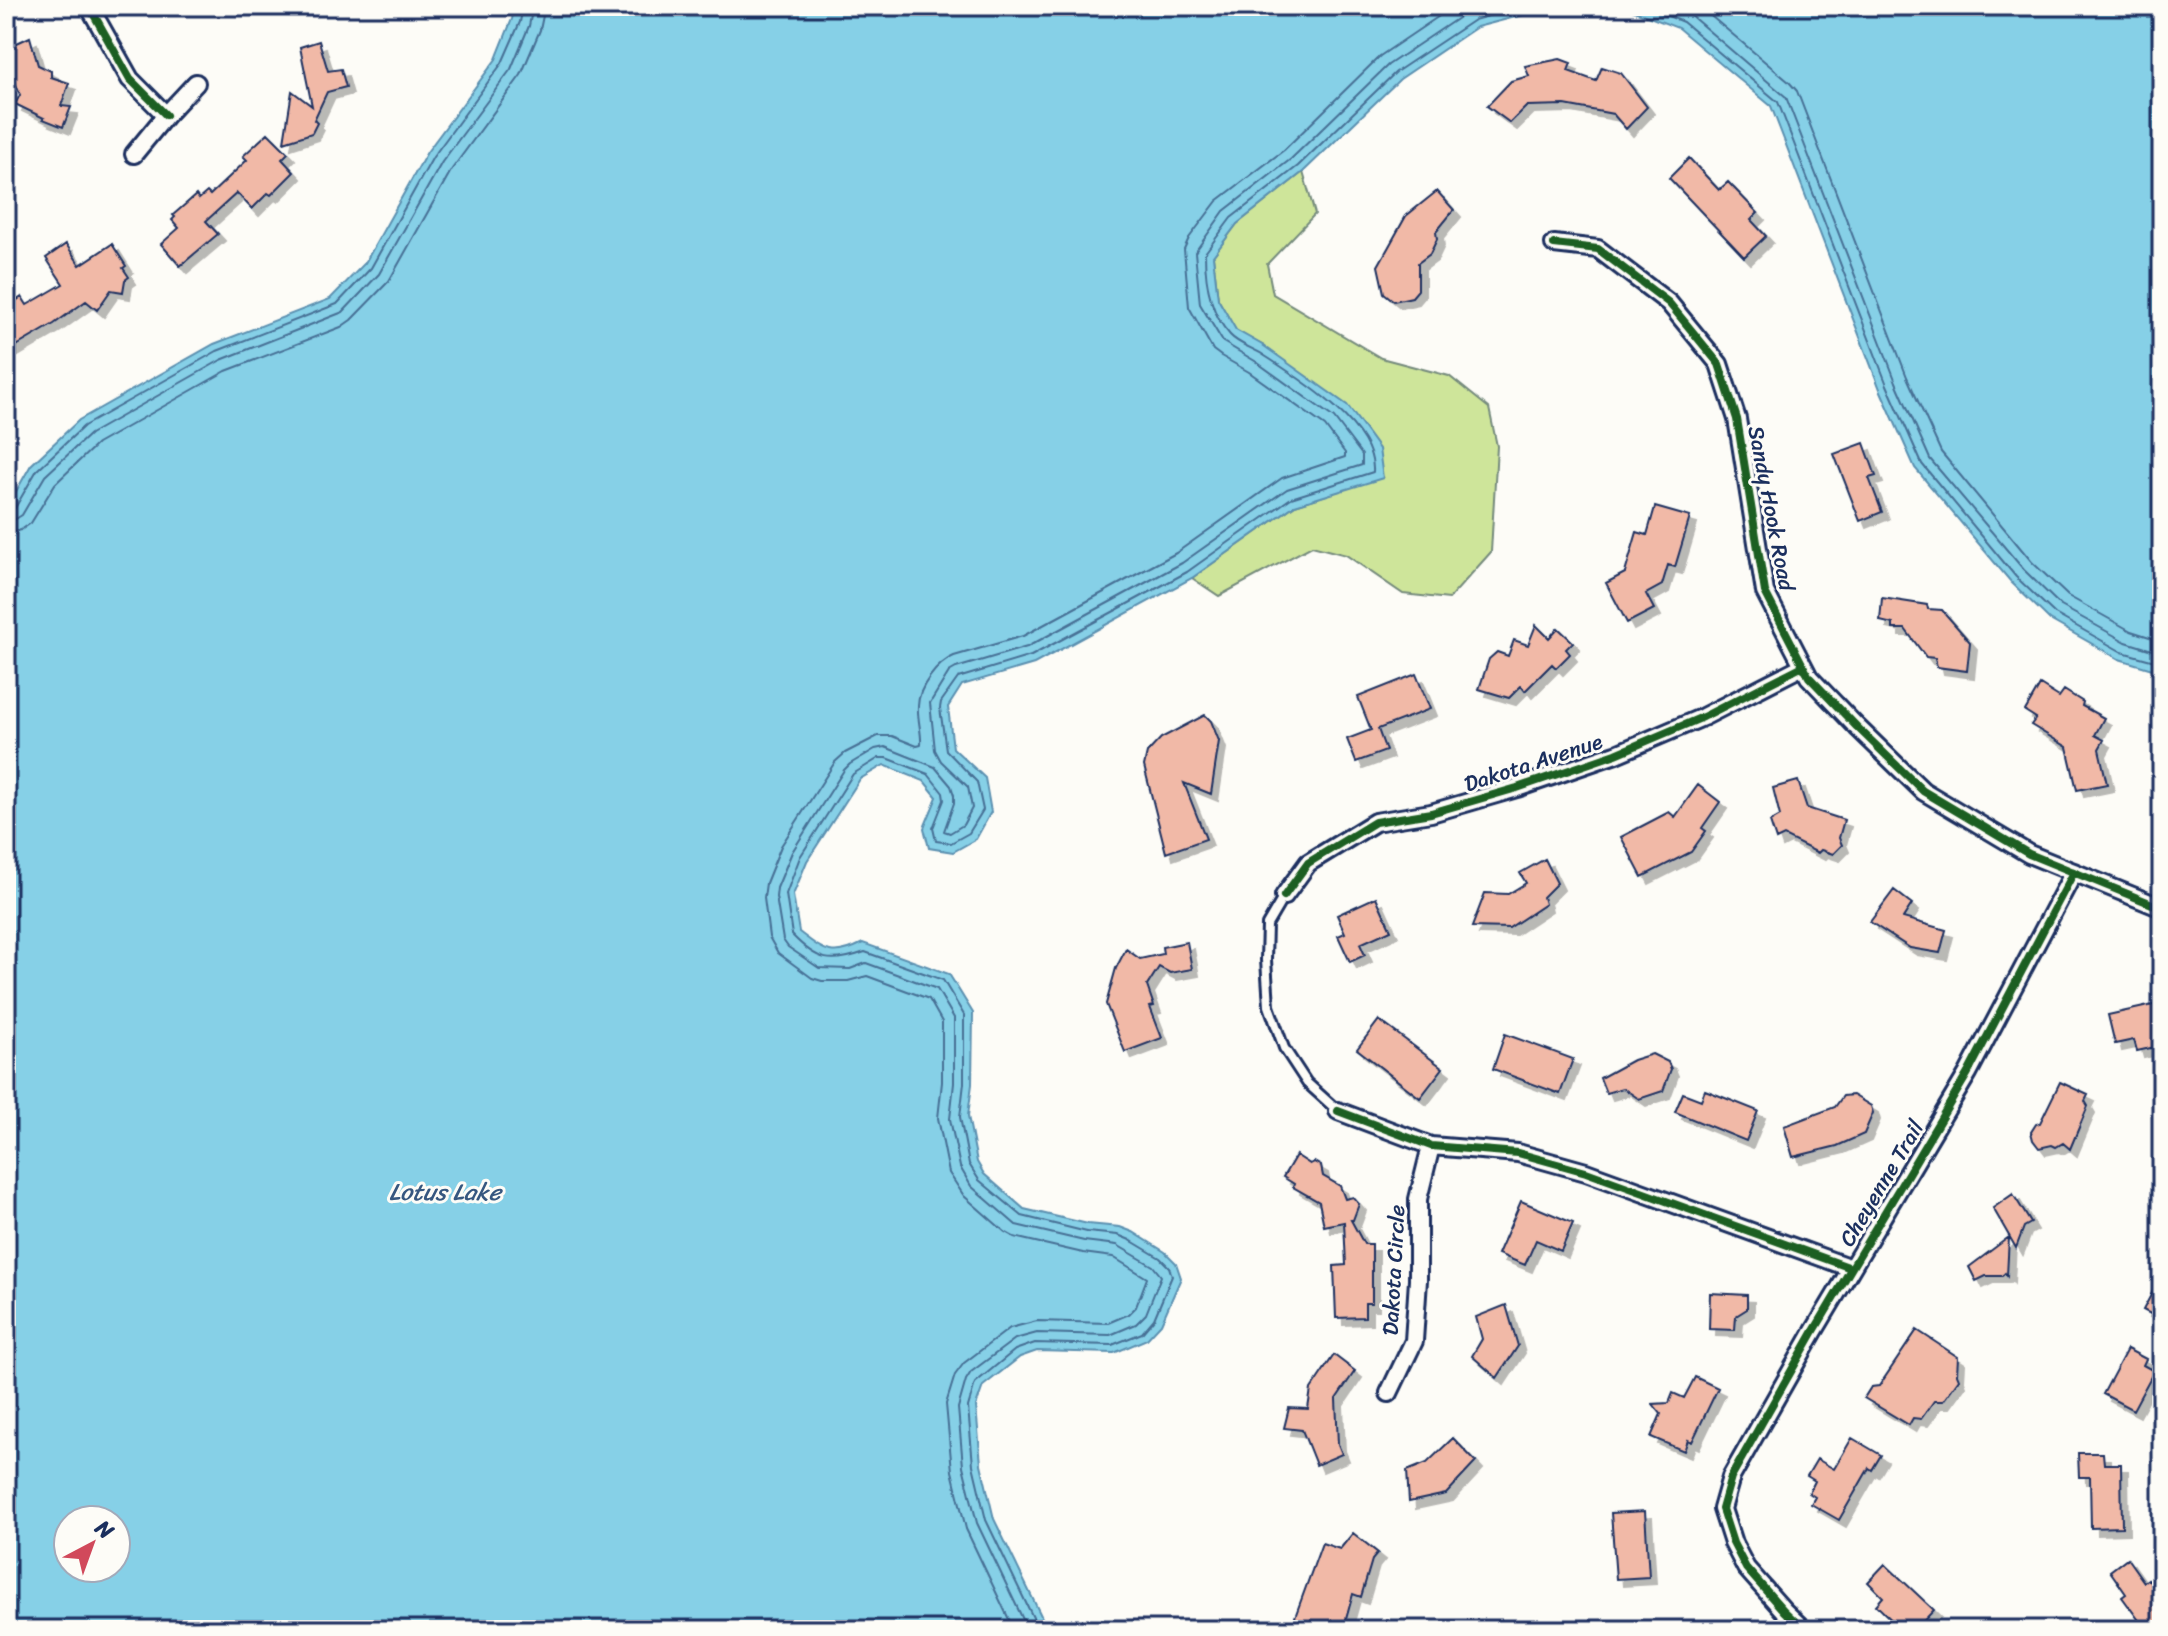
<svg xmlns="http://www.w3.org/2000/svg" width="2168" height="1636" viewBox="0 0 2168 1636" font-family="Sriracha,sans-serif">
<style>
.green{fill:#cee59a;stroke:#748a7c;stroke-width:2}
.water{fill:#86d0e7;stroke:#5b90b0;stroke-width:2;fill-rule:evenodd}
.lines{fill:none;stroke-linecap:round;stroke-linejoin:round}
.shore{stroke:#466f95;stroke-width:2}
.building{fill:#f1b9a7;stroke:#1b2f5e;stroke-width:2;filter:url(#shadow)}
.service-casing{stroke:#1b2f5e;stroke-width:14}
.minor-casing{stroke:#1b2f5e;stroke-width:22}
.service{stroke:#fdfcf7;stroke-width:8}
.minor{stroke:#fdfcf7;stroke-width:16}
.cycleway-casing{stroke:#fdfcf7;stroke-width:13}
.cycleway{stroke:#1b5e20;stroke-width:8}
.labels{text-anchor:middle;stroke-width:6;stroke-linejoin:round;paint-order:stroke}
.street-label{font-size:22px;fill:#1b2f5e;stroke:#fdfcf7}
.water-label{font-size:24px;font-style:italic;fill:#365780;stroke:#fdfcf7}
</style>
<defs>
<filter id="shadow"><feDropShadow dx="7" dy="7" stdDeviation="0" flood-color="#0004"/></filter>
</defs>
<rect width="100%" height="100%" fill="#fdfcf7"/>
<filter id="ink" filterUnits="userSpaceOnUse"><feTurbulence type="fractalNoise" baseFrequency=".0125" numOctaves="2"/><feDisplacementMap in="SourceGraphic" scale="16" xChannelSelector="R" yChannelSelector="G"/><feConvolveMatrix kernelMatrix="1 2 1 2 8 2 1 2 1" color-interpolation-filters="sRGB"/></filter>
<g filter="url(#ink)">
<path class="green" d="M1303,172L1315,214L1267,264L1273,294L1381,358L1449,376L1489,408L1497,446L1491,552L1449,599L1403,594L1346,555L1312,546L1219,596L1192,578L1295,505L1383,477L1264,346L1236,331L1218,299L1213,256L1237,224Z"/>
<path class="water" d="M515,6H2162V672L2119,659L2050,620L2011,582L1915,468L1880,389L1771,106L1678,28L1624,7L1550,8L1477,27L1400,79L1303,172L1237,224L1213,256L1218,299L1236,330L1264,346L1347,405L1379,449L1383,478L1295,505L1192,578L1034,664L962,685L948,707L953,748L985,778L991,812L976,839L953,852L929,848L924,828L937,797L924,781L884,765L860,779L807,861L793,895L799,932C824,951 832,959 863,943L949,974L973,1013L972,1084L968,1116L977,1162L984,1174L1024,1209L1088,1224L1120,1227L1133,1232L1165,1252L1176,1263L1181,1278L1161,1324L1147,1339L1114,1353L1037,1351L1020,1357L983,1386L976,1406L981,1464L994,1519L1048,1630H6V509L31,465L79,420L214,344L330,299L365,263L427,152L496,59L512,19ZM68,1520H116V1568H68Z"/>
<g class="lines">
<path class="shore" d="M1643,6L1683,22L1778,102L1887,385L1922,464L2016,577L2055,614L2122,652L2162,663
M1671,6L1689,14L1786,97L1896,382L1930,459L2024,570L2061,606L2126,642L2162,653
M1699,6L1789,82L1797,91L1907,377L1941,452L2032,562L2068,596L2131,631L2162,641
M6,511L15,508L37,470L84,426L217,351L337,304L371,268L433,157L502,63L520,22L523,6
M6,521L14,520L22,515L45,476L90,434L221,360L343,312L379,274L442,162L511,69L529,26L533,6
M6,533L21,530L31,523L55,484L97,444L226,371L341,327L351,320L389,281L452,169L521,75L540,30L545,6
M1014,1630L966,1529L952,1471L946,1404L955,1375L964,1363L1010,1328L1037,1321L1108,1323L1129,1314L1136,1307L1147,1278L1113,1257L1083,1253L1014,1237L1005,1232L964,1196L949,1173L938,1118L942,1082V1022L929,999L867,976L848,981H822L812,978L778,953L769,937L764,898L766,883L781,846L835,762L845,753L878,736H892L917,746L921,745C922,732 917,719 918,706C918,688 937,663 954,656L1023,636L1176,553L1282,478L1345,457V453L1325,426L1249,372L1221,356L1213,350L1189,307L1184,249L1189,238L1217,201L1284,150L1380,56L1454,6
M1028,1630L977,1523L963,1466L958,1408L966,1380L971,1372L1015,1339L1037,1333L1110,1335L1136,1324L1146,1314L1161,1276L1153,1266L1117,1245L1084,1241L1016,1225L971,1186L960,1167L950,1119L954,1083V1018L937,989L866,963L850,969L819,968L788,947L783,940L776,897L777,888L792,852L844,770L850,764L875,749L885,747L935,767L951,786L954,795V803L944,831L950,833L963,825L972,808L968,787L941,761L935,750L930,703L949,672L956,668L1027,647L1182,563L1287,489L1362,465V455L1334,418L1255,361L1223,342L1200,304L1195,252L1224,211L1291,159L1388,65L1467,12L1485,6
M1039,1630L986,1520L973,1465L968,1407L975,1383L1015,1350L1035,1343L1112,1345L1142,1333L1154,1319L1172,1276L1169,1267L1160,1258L1130,1240L1118,1235L1087,1232L1022,1216L979,1180L969,1164L960,1117L964,1083V1015L943,980L865,952C831,964 818,962 792,935L786,894L800,857L853,774L879,758H887L928,774L943,793L944,800L933,828L936,841L951,843L969,833L983,810L977,782L946,750L940,708L941,702L958,678L1031,656L1187,572L1291,498L1373,472C1376,425 1297,377 1262,354C1252,348 1238,344 1230,335C1210,313 1205,282 1205,253L1231,218L1298,166L1396,72L1474,20L1525,6"/>
</g>
<path class="building" d="M30,37L38,65L51,71V77L69,83L61,106L71,107L63,127L43,119L44,118L15,104L20,95L6,59V48Z
M319,41L328,71L341,69L346,87L327,92L314,120L317,123L312,133L284,142L292,91L312,106L300,47Z
M1560,59L1571,63L1568,71L1596,81L1602,67L1621,73L1647,107L1626,129L1613,114L1565,105L1527,106L1510,123L1487,106L1511,81L1529,76L1525,66Z
M268,133L288,153L282,159L294,172L271,195L268,193L252,209L237,193L206,221L218,234L180,266L161,244L179,228L172,220L175,217L173,215L196,195L199,199L207,192L210,195L247,160L243,156Z
M1689,158L1719,190L1728,182L1758,213L1751,220L1766,236L1744,257L1669,178Z
M1437,191L1454,210L1436,232L1437,239L1430,254L1418,263V290L1412,297L1394,301L1384,293L1378,266L1406,216Z
M66,244L80,265L112,244L126,266L123,268L129,277L125,280L123,292L111,290L97,310L86,301L54,324L6,352V307L22,297L27,305L63,284L46,258Z
M1864,443L1876,476L1869,478L1882,512L1860,521L1834,454Z
M1655,507L1690,517L1675,567L1668,565L1662,585L1646,594L1654,609L1627,623L1606,583L1625,573L1637,532L1647,535Z
M1882,598L1927,605L1928,609L1942,610L1970,642L1967,671L1937,667L1935,658L1926,657L1905,629H1893V624L1880,621Z
M1536,625L1549,638L1558,628L1573,642L1566,649L1570,654L1556,668L1552,664L1525,691L1521,686L1509,698L1479,689L1489,659L1497,652L1508,656L1514,640L1528,645Z
M1416,674L1430,709L1378,729L1386,751L1356,762L1347,739L1371,730L1358,697Z
M2040,685L2059,697L2064,690L2083,702L2082,706L2104,718L2095,735L2104,740L2099,749L2107,784L2077,790L2067,747L2031,725L2036,718L2025,711Z
M1205,715L1211,721L1219,741L1211,794L1184,783L1206,839L1166,853L1144,766L1147,753L1161,738Z
M1798,781L1807,808L1844,820L1839,838L1842,845L1833,854L1821,850L1818,853L1784,836L1776,840L1770,822L1780,816L1773,788Z
M1698,785L1720,802L1702,828L1706,831L1691,852L1642,877L1621,837L1669,812L1675,817Z
M1545,859L1557,883L1543,897L1545,904L1509,928L1472,927L1485,893L1508,894L1526,883L1520,873Z
M1894,890L1912,904L1903,918L1946,930L1940,953L1910,948L1870,922Z
M1376,897L1391,930L1360,944L1365,955L1350,962L1338,936L1345,933L1337,915Z
M1187,942L1192,969L1170,973L1159,967L1147,986L1154,1006L1150,1007L1162,1038L1125,1052L1106,1004L1116,968L1126,949L1140,959L1163,954L1162,947Z
M2162,1003V1033L2157,1034L2160,1046L2137,1051L2134,1040L2115,1044L2108,1015Z
M1379,1020L1443,1068L1420,1098L1357,1049Z
M1505,1034L1573,1059L1560,1094L1493,1069Z
M1652,1054L1668,1062L1671,1069L1663,1091L1639,1099L1623,1088L1606,1093L1600,1078L1633,1060Z
M2060,1082L2088,1095L2085,1101L2088,1106L2070,1149L2063,1143L2056,1147L2052,1145L2039,1148L2033,1140L2031,1132L2036,1124L2040,1123Z
M1705,1090L1758,1111L1746,1141L1675,1112L1683,1093L1701,1100Z
M1853,1095L1871,1106L1873,1113L1864,1134L1837,1146L1793,1157L1784,1126L1835,1107L1843,1096Z
M1296,1155L1310,1164L1314,1162L1321,1166L1323,1176L1340,1186L1345,1199L1353,1197L1359,1204L1353,1220H1351L1364,1244H1372V1303H1365V1317L1336,1318L1334,1266L1346,1265L1344,1222L1324,1226L1319,1202L1293,1187L1294,1184L1283,1177Z
M2013,1194L2031,1223L2024,1227L2016,1248L1993,1208Z
M1521,1201L1573,1223L1561,1251L1536,1240L1525,1265L1498,1254Z
M2009,1237L2007,1276L2005,1273L2002,1276H1986L1976,1281L1969,1267Z
M2162,1274V1320L2143,1310Z
M1710,1293L1747,1295V1309L1736,1316L1735,1330L1709,1329Z
M1506,1305L1518,1346L1497,1378L1472,1356L1482,1339L1476,1317Z
M1917,1330L1958,1357L1957,1374L1959,1379L1943,1401H1934L1921,1419L1913,1418L1909,1425L1864,1398L1871,1387L1879,1386Z
M2127,1349L2146,1359L2143,1365L2154,1371L2133,1410L2103,1394Z
M1334,1355L1355,1371L1336,1399L1338,1444L1342,1454L1316,1465L1302,1430L1284,1428L1289,1408L1308,1409L1311,1389Z
M1695,1377L1718,1388L1692,1442L1688,1440L1684,1451L1651,1437L1661,1414L1653,1404L1669,1403L1673,1393L1684,1398Z
M1453,1438L1476,1462L1446,1494L1409,1502L1407,1471L1427,1463Z
M1852,1438L1881,1455L1872,1470L1869,1468L1839,1520L1811,1504L1815,1497L1809,1493L1815,1481L1807,1476L1817,1459L1834,1469Z
M2078,1453H2103L2104,1464H2121L2122,1527L2091,1528L2090,1477H2079Z
M1645,1511L1649,1577L1616,1579L1611,1513Z
M1353,1533L1378,1553L1372,1560L1361,1597L1353,1594L1343,1630H1294L1297,1620L1295,1617L1322,1543L1340,1549Z
M2127,1558L2144,1582L2148,1579L2162,1598V1621L2149,1630H2146L2122,1597L2126,1594L2110,1571Z
M1885,1564L1934,1610L1915,1630H1902L1876,1605L1883,1597L1868,1582Z"/>
<g class="lines">
<defs>
<path id="service" d="M1284,896L1267,925L1266,960L1269,1006L1284,1048L1307,1083L1338,1111"/>
<path id="minor" d="M89,6L130,79L166,115
M134,154L166,115L196,83
M1554,244L1598,249L1669,303L1719,364L1737,419L1765,592L1809,677L1857,727L1923,791L2029,854L2162,908
M1284,896L1308,863L1375,822L1431,813L1517,788L1616,754L1703,717L1803,666
M1338,1111L1431,1146L1518,1153L1586,1172L1851,1268
M1389,1393L1414,1341L1418,1280V1199L1431,1146
M1804,1630L1784,1611L1746,1568L1733,1543L1722,1509L1731,1477L1814,1331L1968,1073L2074,872"/>
</defs>
<use href="#service" class="service-casing"/>
<use href="#minor" class="minor-casing"/>
<use href="#service" class="service"/>
<use href="#minor" class="minor"/>
<defs>
<path id="cycleway" d="M89,6L130,79L166,115
M1554,244L1598,249L1669,303L1719,364L1737,419L1765,592L1809,677L1857,727L1923,791L2029,854L2162,908
M1284,896L1308,863L1375,822L1431,813L1517,788L1616,754L1703,717L1803,666
M1338,1111L1431,1146L1518,1153L1586,1172L1851,1268
M1804,1630L1784,1611L1746,1568L1733,1543L1722,1509L1731,1477L1814,1331L1968,1073L2074,872"/>
</defs>
<use href="#cycleway" class="cycleway-casing"/>
<use href="#cycleway" class="cycleway"/>
</g>
</g>
<g class="labels">
<g class="street-label">
<text transform="translate(1772 508) rotate(79)" y="8">Sandy Hook Road</text>
<text transform="translate(1533 762) rotate(-18)" y="8">Dakota Avenue</text>
<text transform="translate(1881 1183) rotate(-59)" y="8">Cheyenne Trail</text>
<text transform="translate(1393 1270) rotate(-87)" y="8">Dakota Circle</text>
</g>
<g class="water-label">
<text x="445" y="1200">Lotus Lake</text>
</g>
</g>
<rect width="2168" height="1636" fill="none" stroke="#fdfcf7" stroke-width="32"/>
<rect x="16" y="16" width="2136" height="1604" fill="none" stroke="#1b2f5e" stroke-width="3" filter="url(#ink)"/>
<g transform="translate(92 1544) rotate(41)"><circle r="38" fill="#fdfcf7" stroke="#a3aaba" stroke-width="2"/>
<path d="M0-6L14 30L0 20L-14 30Z" fill="#d1495b"/>
<text y="-12" font-size="22" font-weight="bold" text-anchor="middle" fill="#1b2f5e">N</text>
</g>
</svg>
